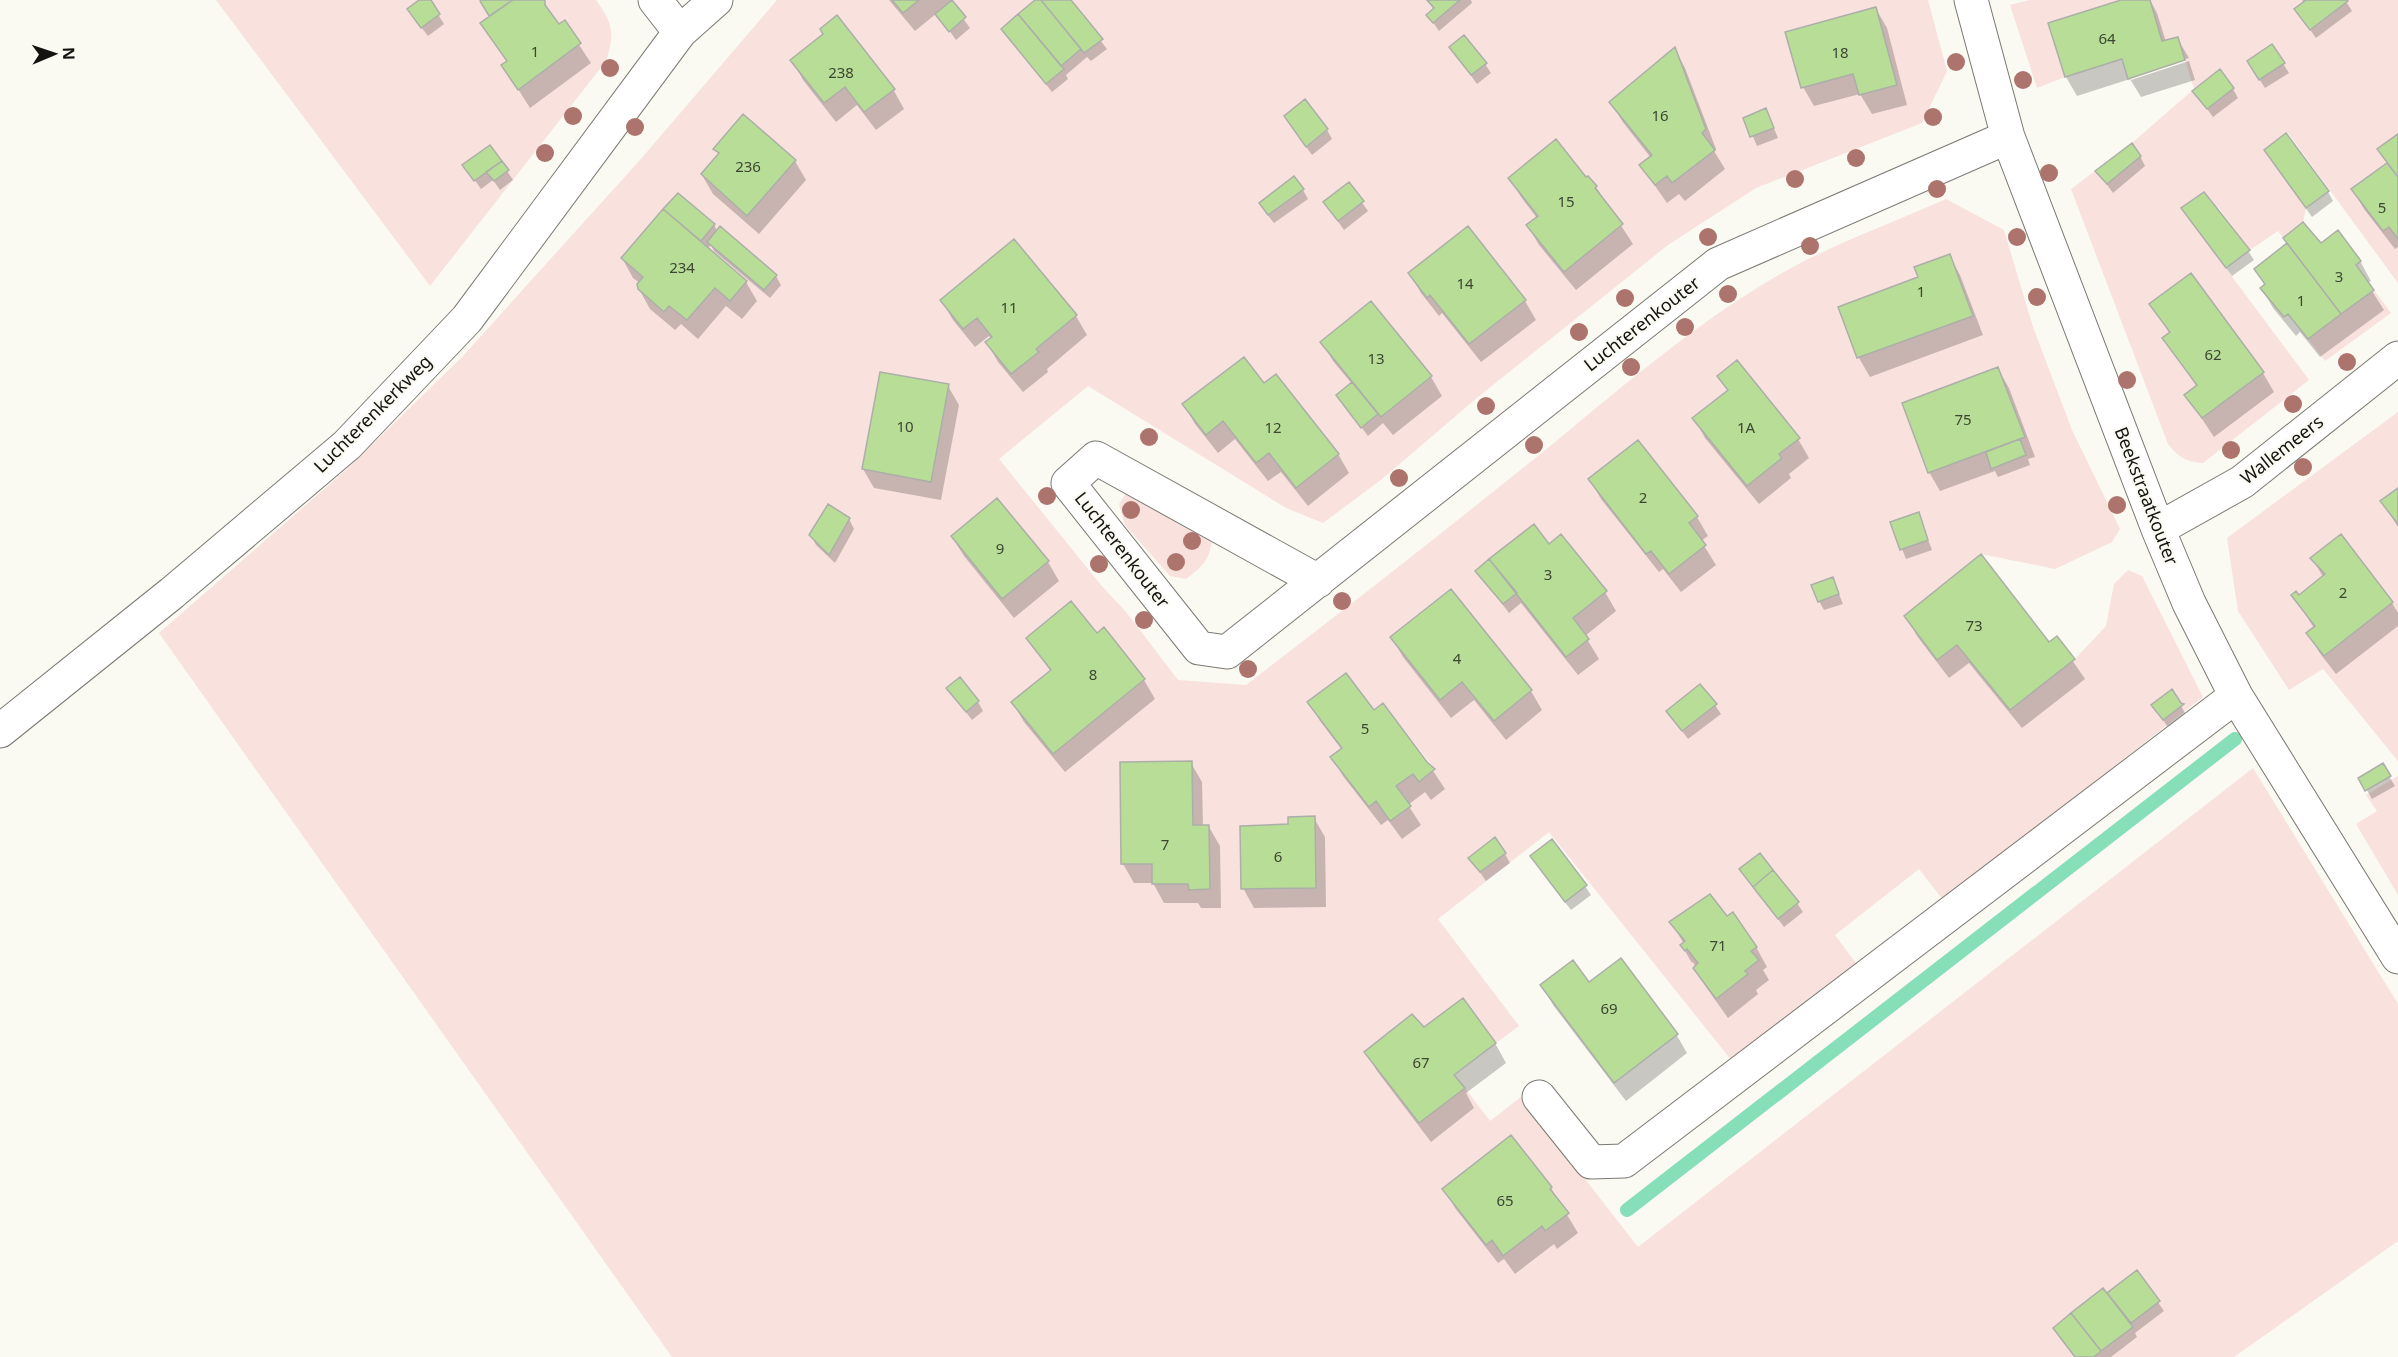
<svg xmlns="http://www.w3.org/2000/svg" width="2398" height="1357" viewBox="0 0 2398 1357" font-family="'Noto Sans',sans-serif">
<style>
.green{fill:#f9e1dd;fill-rule:evenodd}
.shadow{fill:#0003}
.lines{fill:none;stroke-linecap:round;stroke-linejoin:round}
.stream{stroke:#87dfb8;stroke-width:14}
.building{fill:#b8dd96;stroke:#acafa9;stroke-width:1.5}
.minor-casing{stroke:#7b7973;stroke-width:35}
.minor{stroke:#fff;stroke-width:33}
.tree{fill:#ac746d}
.labels{text-anchor:middle;stroke-width:4.5;stroke-linejoin:round;paint-order:stroke}
.number-label{font-size:15px;fill:#3c4632}
.street-label{font-size:18px;fill:#131310;stroke:#faf9f2}
</style>
<rect width="100%" height="100%" fill="#faf9f2"/>
<path class="green" d="M216,0H419L407,9L421,28L440,14L431,0H513L481,23L507,61L502,65L518,89L581,43L565,20L559,24L545,5V0H596C613,24 615,33 606,61L430,286ZM490,145L508,170L494,181L486,172L474,180L462,165Z
M777,0H892L903,13L919,0H1035L1001,30L1046,84L1064,69L1061,66L1081,49L1085,53L1103,39L1071,0H1427L1434,8L1427,15L1433,23L1460,0H1928L1947,71L1922,123L1756,188L1668,245L1478,397L1382,479L1323,523L1286,508L1088,386L999,459L1101,585L1126,612L1178,680L1246,685C1344,610 1442,533 1538,456C1615,393 1691,326 1777,276C1830,245 1890,224 1946,199L2004,230L2033,327L2072,430L2120,529L2112,542L2055,569L1981,554L1904,616L1937,660L1957,645L2011,709L2075,659L2106,626L2114,584L2128,570L2142,576L2203,697L1943,900L1919,869L1835,935L1858,966L1732,1061L1549,832L1438,919L1519,1026L1496,1043L1463,998L1424,1027L1411,1014L1364,1052L1419,1123L1465,1088L1490,1121L1521,1097L1638,1247L2253,768L2398,1004V1241L2234,1357H672L159,633L346,470L462,357L640,160ZM952,0L966,17L950,31L935,14ZM1876,7L1897,85L1859,95L1853,74L1801,88L1786,32ZM837,15L894,89L864,112L845,87L823,103L790,60L823,34L820,28ZM1449,47L1486,63L1471,75ZM1305,99L1329,129L1304,149L1306,147L1284,116ZM1609,102L1706,129L1702,133L1715,150L1673,183L1667,176L1655,185L1640,165L1652,155ZM1766,108L1774,128L1750,137L1743,118ZM743,114L796,160L747,215L701,175L719,153L714,148ZM1556,139L1586,177L1588,176L1597,186L1595,188L1623,224L1564,272L1526,225L1538,216L1508,178ZM1294,176L1304,189L1286,203H1259ZM1349,182L1364,201L1338,221L1324,202ZM678,193L715,224L701,241L747,281L715,288L687,320L669,306L663,312L638,290L637,283L643,277L621,258ZM720,226L777,275L764,290L708,242ZM1014,240L1077,315L1036,349L1038,352L1011,374L985,343L992,337L977,318ZM1950,254L1973,316L1857,358L1839,307L1918,277L1914,267ZM1372,301L1432,376L1382,417L1378,414L1362,428L1336,396L1352,382L1320,342ZM1244,358L1264,383L1276,374L1339,454L1296,488L1269,453L1256,463L1223,421L1206,434L1182,404ZM1737,360L1799,438L1779,454L1781,458L1747,486L1692,418L1728,390L1717,376ZM1998,367L2025,437L2020,439L2026,455L1991,468L1986,452L1928,472L1903,403ZM880,372L949,385L930,482L862,469ZM997,498L1049,561L1002,599L951,536ZM827,504L849,519L829,555L809,535ZM1919,513L1928,540L1900,550L1890,523ZM1689,523L1706,545L1669,574L1651,551ZM1533,524L1549,544L1562,534L1606,591L1573,618L1490,559ZM1833,577L1839,594L1818,602L1811,585ZM1451,589L1532,690L1494,721L1462,682L1439,700L1390,637ZM1345,673L1374,710L1383,704L1435,769L1419,782L1413,774L1396,786L1411,806L1390,821L1376,801L1369,806L1331,757L1342,748L1307,702ZM1315,816L1316,888L1241,889L1240,826L1288,824V817ZM1193,825L1209,826L1210,889L1189,890L1188,884H1152V864H1121ZM1494,837L1506,853L1480,872L1468,858ZM1760,853L1798,902L1778,919L1739,869ZM1710,894L1727,916L1734,912L1757,946L1751,951L1759,960L1745,971L1748,974L1716,999L1693,968L1698,963L1687,949L1685,950L1680,946L1685,941L1670,922ZM1511,1135L1551,1187L1550,1189L1568,1213L1546,1231L1542,1226L1503,1255L1492,1240L1486,1244L1442,1189Z
M2029,0H2121L2048,23L2065,77L2037,88L2010,5Z
M2150,0H2306L2294,9L2310,29L2347,0H2398V134L2378,149L2387,163L2352,189L2382,231L2389,227L2398,239V283L2288,133L2264,150L2306,208L2303,222L2283,238L2278,231L2250,250L2218,207L2216,208L2204,192L2181,208L2309,380L2203,463C2186,462 2178,457 2168,444L2071,189L2095,171L2107,184L2141,156L2132,143L2194,89L2178,37L2162,41ZM2272,44L2285,63L2259,80L2247,61ZM2234,88L2207,109L2192,91ZM2191,274L2264,372L2202,418L2184,395L2197,385L2162,338L2170,332L2149,304Z
M2374,290L2391,313L2325,361L2308,339Z
M2398,412V488L2381,501L2398,524V761L2323,669L2289,690L2238,611L2227,538ZM2341,534L2393,602L2324,655L2306,633L2315,626L2291,595L2295,591L2299,595L2325,574L2311,558Z
M1127,492L1212,539C1210,560 1202,567 1186,579L1170,576L1125,525L1119,504Z
M2398,776V895L2356,824L2377,811L2366,795Z"/>
<path class="shadow" d="M422,0H429L444,24L428,36L414,18Z
M484,0H543L559,26L564,22L591,63L530,108L503,65L507,62L482,24L491,17L482,2Z
M889,0H953L951,2L970,28L956,40L937,13L915,31Z
M1038,0H1069L1107,49L1091,61L1087,57L1066,75L1068,79L1052,92L1003,30Z
M1426,0H1471L1472,3L1439,31L1428,15L1434,9Z
M2126,0H2150L2157,13L2166,42L2177,38L2189,58L2131,76V80L2189,61L2195,80L2141,97L2130,79L2077,96L2066,77L2050,24Z
M2302,0H2345L2352,11L2316,38L2296,10L2304,3Z
M1876,9L1887,28L1907,105L1872,114L1860,94L1814,106L1803,87Z
M2272,46L2289,73L2265,88L2254,71Z
M1451,48L1485,64L1491,73L1477,84Z
M1675,49L1685,68L1716,149L1714,151L1725,169L1685,201L1679,194L1667,203L1641,166L1651,158L1622,121L1611,102Z
M792,60L893,89L904,109L876,130L857,105L836,122L803,80Z
M2233,89L2238,98L2213,117L2194,91Z
M1745,118L1770,119L1778,138L1757,146Z
M1291,126L1327,130L1332,139L1312,155Z
M2398,135V247L2395,249L2364,209L2353,190L2388,164L2379,149Z
M715,149L795,161L806,180L759,234L713,194L702,175L719,155Z
M2265,150L2328,192L2333,201L2312,217Z
M2140,156L2145,166L2113,193L2097,171Z
M464,165L507,171L513,180L500,190L493,180L481,189Z
M1510,178L1586,179L1596,187L1633,244L1576,290L1539,245L1528,226L1537,218L1521,197Z
M1349,184L1368,211L1344,230L1325,203Z
M1303,190L1308,199L1274,223L1266,213Z
M678,195L714,225L718,232L776,276L781,285L770,298L714,251L711,245L707,249L746,282L757,301L742,319L726,306L698,339L681,324L675,330L650,309L639,289L640,283L633,278L622,258Z
M2188,218L2248,251L2254,260L2232,276Z
M1014,242L1076,316L1087,335L1047,369L1048,372L1023,392L998,362L987,343L991,339L989,336L975,347L953,320L942,301Z
M2288,244L2321,245L2360,261L2371,281L2367,283L2384,310L2320,357L2300,332L2296,336L2273,308L2262,289L2265,286L2256,269Z
M1949,255L1960,275L1983,335L1870,377L1859,358L1840,307L1920,278Z
M1410,274L1525,301L1536,320L1481,362L1442,313L1439,316L1421,293Z
M2191,275L2263,373L2274,392L2214,437L2186,395L2197,387L2164,338L2170,334L2151,305Z
M1322,342L1431,377L1442,396L1393,435L1383,423L1368,436L1338,396L1352,384L1333,361Z
M1998,369L2009,388L2035,457L2028,459L2030,465L1998,477L1995,471L1940,491L1929,472Z
M1719,376L1798,439L1809,458L1789,474L1791,478L1759,504L1705,438L1694,418L1728,392Z
M948,386L959,405L941,500L874,488L863,469Z
M1264,386L1338,454L1349,473L1308,506L1281,472L1268,481L1235,439L1218,453L1195,424L1184,405Z
M1590,480L1697,517L1708,536L1701,541L1716,565L1681,592L1663,569L1659,572L1601,499Z
M2398,490V527L2382,502Z
M997,500L1048,562L1059,581L1014,618L964,556L952,537Z
M1918,514L1932,550L1906,559L1892,523Z
M849,519L854,529L835,563L816,545L811,535Z
M2341,536L2392,603L2398,613V626L2336,674L2319,652L2308,633L2314,628L2293,595L2298,597L2323,577L2312,558Z
M1477,571L1605,592L1616,611L1585,636L1599,659L1578,675L1521,603L1509,613Z
M1833,579L1843,604L1824,610L1819,601Z
M1451,591L1531,691L1542,710L1506,740L1474,700L1451,718L1403,657L1392,638Z
M1906,616L2049,644L2057,638L2085,679L2022,728L1969,663L1949,678L1917,636Z
M1104,629L1144,680L1155,699L1065,772L1024,722L1013,703L1051,672L1028,638L1096,635Z
M948,689L978,702L983,711L972,720Z
M1309,702L1374,712L1427,764L1428,763L1445,789L1431,800L1425,792L1408,805L1421,825L1402,839L1388,820L1381,825L1343,776L1332,757L1342,750L1320,721Z
M1715,705L1721,714L1688,739L1668,712Z
M2153,705L2181,706L2186,715L2169,729Z
M1191,763L1202,782L1203,827H1209L1220,846L1221,908H1201L1198,903H1164L1153,883H1134L1123,864Z
M2382,765L2395,786L2372,799L2360,778Z
M1314,818L1325,837L1326,907L1254,908L1243,888L1290,826Z
M1505,854L1510,863L1486,881L1470,858Z
M1537,866L1585,886L1591,895L1571,910Z
M1741,870L1797,903L1803,912L1784,927Z
M1727,918L1756,947L1767,967L1763,970L1769,980L1756,990L1758,994L1728,1018L1706,987L1693,962L1692,963L1682,946L1684,944L1671,922Z
M1589,984L1676,1034L1687,1053L1626,1101L1553,1005L1542,986Z
M1424,1029L1495,1043L1506,1063L1466,1093L1474,1108L1431,1142L1377,1071L1366,1052Z
M1551,1188L1578,1233L1557,1249L1554,1244L1515,1274L1504,1259L1498,1263L1455,1208L1444,1189Z
M2137,1272L2164,1311L2135,1333L2137,1337L2111,1357H2075L2106,1295Z"/>
<g class="lines">
<path class="stream" d="M1627,1210L2235,739"/>
</g>
<path class="building" d="M419,0H431L440,14L421,28L407,9Z
M481,0H513L489,16L480,1Z
M513,0H545V5L559,24L565,20L581,43L518,90L501,65L507,61L480,23Z
M892,0H919L903,13Z
M952,0L966,17L949,32L935,14Z
M1035,0H1041L1081,49L1061,66L1018,14Z
M1041,0H1071L1103,39L1084,53Z
M1427,0H1460L1433,23L1426,15L1434,8Z
M2121,0H2150L2162,41L2178,37L2185,60L2128,79L2122,59L2065,77L2048,23Z
M2306,0H2347L2348,1L2310,30L2294,9Z
M1876,7L1897,85L1859,95L1853,74L1801,88L1785,32Z
M1018,14L1064,69L1046,84L1001,29Z
M837,15L895,89L864,112L845,87L824,103L790,60L823,34L820,29Z
M1464,35L1487,63L1471,75L1449,47Z
M2272,44L2285,63L2259,80L2247,61Z
M1675,47L1706,129L1702,133L1715,150L1672,183L1667,176L1655,185L1639,165L1652,155L1609,102Z
M2220,69L2234,88L2207,109L2192,91Z
M1305,99L1328,129L1306,147L1284,116Z
M1766,108L1774,128L1750,137L1743,118Z
M743,114L796,160L747,216L701,174L719,153L713,149Z
M2286,133L2329,191L2306,208L2264,150Z
M2398,134V177L2377,149Z
M1556,139L1586,177L1588,176L1597,186L1595,188L1623,224L1564,272L1526,225L1538,216L1508,178Z
M2132,143L2141,156L2107,184L2095,171Z
M490,145L502,161L474,181L462,165Z
M502,161L509,170L494,181L486,172Z
M2387,163L2398,177V239L2389,227L2383,231L2351,189Z
M1294,176L1304,189L1268,215L1259,203Z
M1349,182L1364,201L1338,221L1323,202Z
M2204,192L2250,250L2226,268L2181,208Z
M678,193L715,224L701,241L663,209Z
M663,209L747,281L730,301L715,288L687,320L669,306L664,312L638,289L637,284L643,277L621,258Z
M2303,222L2321,243L2338,230L2361,261L2356,265L2374,290L2341,314L2283,238Z
M720,226L777,275L764,290L707,242Z
M1468,226L1526,300L1469,344L1430,295L1427,298L1408,273Z
M1014,239L1077,315L1036,349L1039,352L1011,374L985,342L992,337L977,318L963,329L940,300Z
M2287,243L2341,314L2308,339L2288,314L2284,317L2260,288L2265,284L2254,269Z
M1950,254L1973,316L1857,358L1838,307L1918,277L1914,267Z
M2191,273L2264,372L2202,418L2184,395L2197,385L2162,338L2170,332L2149,304Z
M1371,301L1432,376L1381,417L1320,342Z
M1244,357L1264,383L1276,374L1339,454L1296,488L1269,453L1256,463L1223,421L1206,435L1182,404Z
M1737,360L1800,438L1779,454L1782,458L1747,486L1692,418L1728,390L1717,376Z
M1998,367L2025,437L1928,473L1902,403Z
M880,372L949,384L931,482L862,469Z
M1352,382L1378,414L1361,428L1336,395Z
M2020,439L2026,455L1991,469L1986,452Z
M1638,440L1698,516L1689,523L1706,545L1669,574L1651,551L1646,554L1588,479Z
M2398,488V524L2380,501Z
M997,498L1049,561L1002,599L951,536Z
M828,504L850,518L829,555L809,535Z
M1919,512L1928,540L1900,550L1890,522Z
M1534,524L1549,544L1561,534L1607,591L1573,618L1589,639L1566,657L1489,559Z
M2341,534L2393,602L2324,656L2306,633L2315,626L2291,595L2296,591L2299,595L2325,574L2310,558Z
M1981,554L2049,642L2057,636L2075,659L2010,710L1957,645L1937,660L1904,616Z
M1489,559L1517,593L1503,604L1475,571Z
M1833,577L1839,594L1818,602L1811,585Z
M1451,589L1532,690L1494,721L1462,682L1440,700L1390,637Z
M1071,601L1097,633L1104,627L1145,679L1053,754L1011,702L1051,670L1026,638Z
M1346,673L1374,710L1383,703L1427,762L1435,769L1419,782L1413,774L1396,786L1411,806L1390,821L1376,801L1369,807L1330,757L1342,748L1307,702Z
M960,677L979,701L966,712L946,688Z
M1700,684L1717,704L1682,731L1666,711Z
M2172,689L2181,703L2184,704L2163,720L2151,705Z
M1192,761L1193,825H1209L1210,889L1189,890L1188,884H1152V864H1121L1120,762Z
M2383,763L2391,776L2365,791L2358,778Z
M1315,816L1316,888L1241,889L1240,826L1288,824V817Z
M1495,837L1506,853L1480,872L1468,858Z
M1552,839L1587,885L1565,902L1530,856Z
M1760,853L1773,870L1753,887L1739,869Z
M1773,870L1799,902L1778,919L1753,887Z
M1710,894L1727,916L1733,912L1757,947L1751,951L1759,960L1745,971L1748,974L1716,999L1693,968L1698,963L1687,949L1685,951L1680,945L1685,941L1669,922Z
M1621,958L1678,1034L1614,1083L1540,985L1573,960L1589,982Z
M1463,998L1496,1043L1454,1075L1465,1088L1419,1123L1364,1052L1412,1014L1424,1027Z
M1511,1135L1552,1187L1550,1189L1569,1213L1545,1231L1542,1226L1503,1256L1492,1240L1486,1245L1442,1189Z
M2137,1270L2160,1301L2131,1323L2107,1293Z
M2103,1288L2133,1327L2101,1351L2071,1313Z
M2071,1313L2101,1351L2094,1357H2075L2053,1328Z"/>
<g class="lines">
<defs>
<path id="minor" d="M655,0L680,32L716,0
M1971,0L2008,137L2158,529L2189,603L2236,696L2398,957
M2158,529L2242,482L2398,358
M1318,581L1096,458L1068,483L1199,648L1227,652L1718,264L2008,137
M0,731L172,593L347,445L467,319L680,32
M1539,1097L1591,1162L1624,1161L2236,696"/>
</defs>
<use href="#minor" class="minor-casing"/>
<use href="#minor" class="minor"/>
</g>
<g class="tree">
<circle cx="1956" cy="62" r="9"/>
<circle cx="610" cy="68" r="9"/>
<circle cx="2023" cy="80" r="9"/>
<circle cx="573" cy="116" r="9"/>
<circle cx="1933" cy="117" r="9"/>
<circle cx="635" cy="127" r="9"/>
<circle cx="545" cy="153" r="9"/>
<circle cx="1856" cy="158" r="9"/>
<circle cx="2049" cy="173" r="9"/>
<circle cx="1795" cy="179" r="9"/>
<circle cx="1937" cy="189" r="9"/>
<circle cx="1708" cy="237" r="9"/>
<circle cx="2017" cy="237" r="9"/>
<circle cx="1810" cy="246" r="9"/>
<circle cx="1728" cy="294" r="9"/>
<circle cx="2037" cy="297" r="9"/>
<circle cx="1625" cy="298" r="9"/>
<circle cx="1685" cy="327" r="9"/>
<circle cx="1579" cy="332" r="9"/>
<circle cx="2347" cy="362" r="9"/>
<circle cx="1631" cy="367" r="9"/>
<circle cx="2127" cy="380" r="9"/>
<circle cx="2293" cy="404" r="9"/>
<circle cx="1486" cy="406" r="9"/>
<circle cx="1149" cy="437" r="9"/>
<circle cx="1534" cy="445" r="9"/>
<circle cx="2231" cy="450" r="9"/>
<circle cx="2303" cy="467" r="9"/>
<circle cx="1399" cy="478" r="9"/>
<circle cx="1047" cy="496" r="9"/>
<circle cx="2117" cy="505" r="9"/>
<circle cx="1131" cy="510" r="9"/>
<circle cx="1192" cy="541" r="9"/>
<circle cx="1176" cy="562" r="9"/>
<circle cx="1099" cy="564" r="9"/>
<circle cx="1342" cy="601" r="9"/>
<circle cx="1144" cy="620" r="9"/>
<circle cx="1248" cy="669" r="9"/>
</g>
<g class="labels">
<g class="number-label">
<text x="2107" y="44">64</text>
<text x="535" y="57">1</text>
<text x="1840" y="58">18</text>
<text x="841" y="78">238</text>
<text x="1660" y="121">16</text>
<text x="748" y="172">236</text>
<text x="1566" y="207">15</text>
<text x="2382" y="213">5</text>
<text x="682" y="273">234</text>
<text x="2339" y="282">3</text>
<text x="1465" y="289">14</text>
<text x="1921" y="297">1</text>
<text x="2301" y="306">1</text>
<text x="1009" y="313">11</text>
<text x="2213" y="360">62</text>
<text x="1376" y="364">13</text>
<text x="1963" y="425">75</text>
<text x="905" y="432">10</text>
<text x="1273" y="433">12</text>
<text x="1746" y="433">1A</text>
<text x="1643" y="503">2</text>
<text x="1000" y="554">9</text>
<text x="1548" y="580">3</text>
<text x="2343" y="598">2</text>
<text x="1974" y="631">73</text>
<text x="1457" y="664">4</text>
<text x="1093" y="680">8</text>
<text x="1365" y="734">5</text>
<text x="1165" y="850">7</text>
<text x="1278" y="862">6</text>
<text x="1718" y="951">71</text>
<text x="1609" y="1014">69</text>
<text x="1421" y="1068">67</text>
<text x="1505" y="1206">65</text>
</g>
<g class="street-label">
<text transform="translate(1642 324) rotate(-38)" y="6">Luchterenkouter</text>
<text transform="translate(373 414) rotate(-45)" y="6">Luchterenkerkweg</text>
<text transform="translate(2282 450) rotate(-38)" y="6">Wallemeers</text>
<text transform="translate(2146 496) rotate(69)" y="6">Beekstraatkouter</text>
<text transform="translate(1122 550) rotate(52)" y="6">Luchterenkouter</text>
</g>
</g>
<g transform="translate(54 54) rotate(88)" stroke="#faf9f2" stroke-width="4.5" paint-order="stroke">
<path d="M0-4.5L10 22L0 15L-10 22Z" fill="#131310"/>
<text y="-9" font-size="16" font-weight="bold" text-anchor="middle" fill="#131310">N</text>
</g>
</svg>
